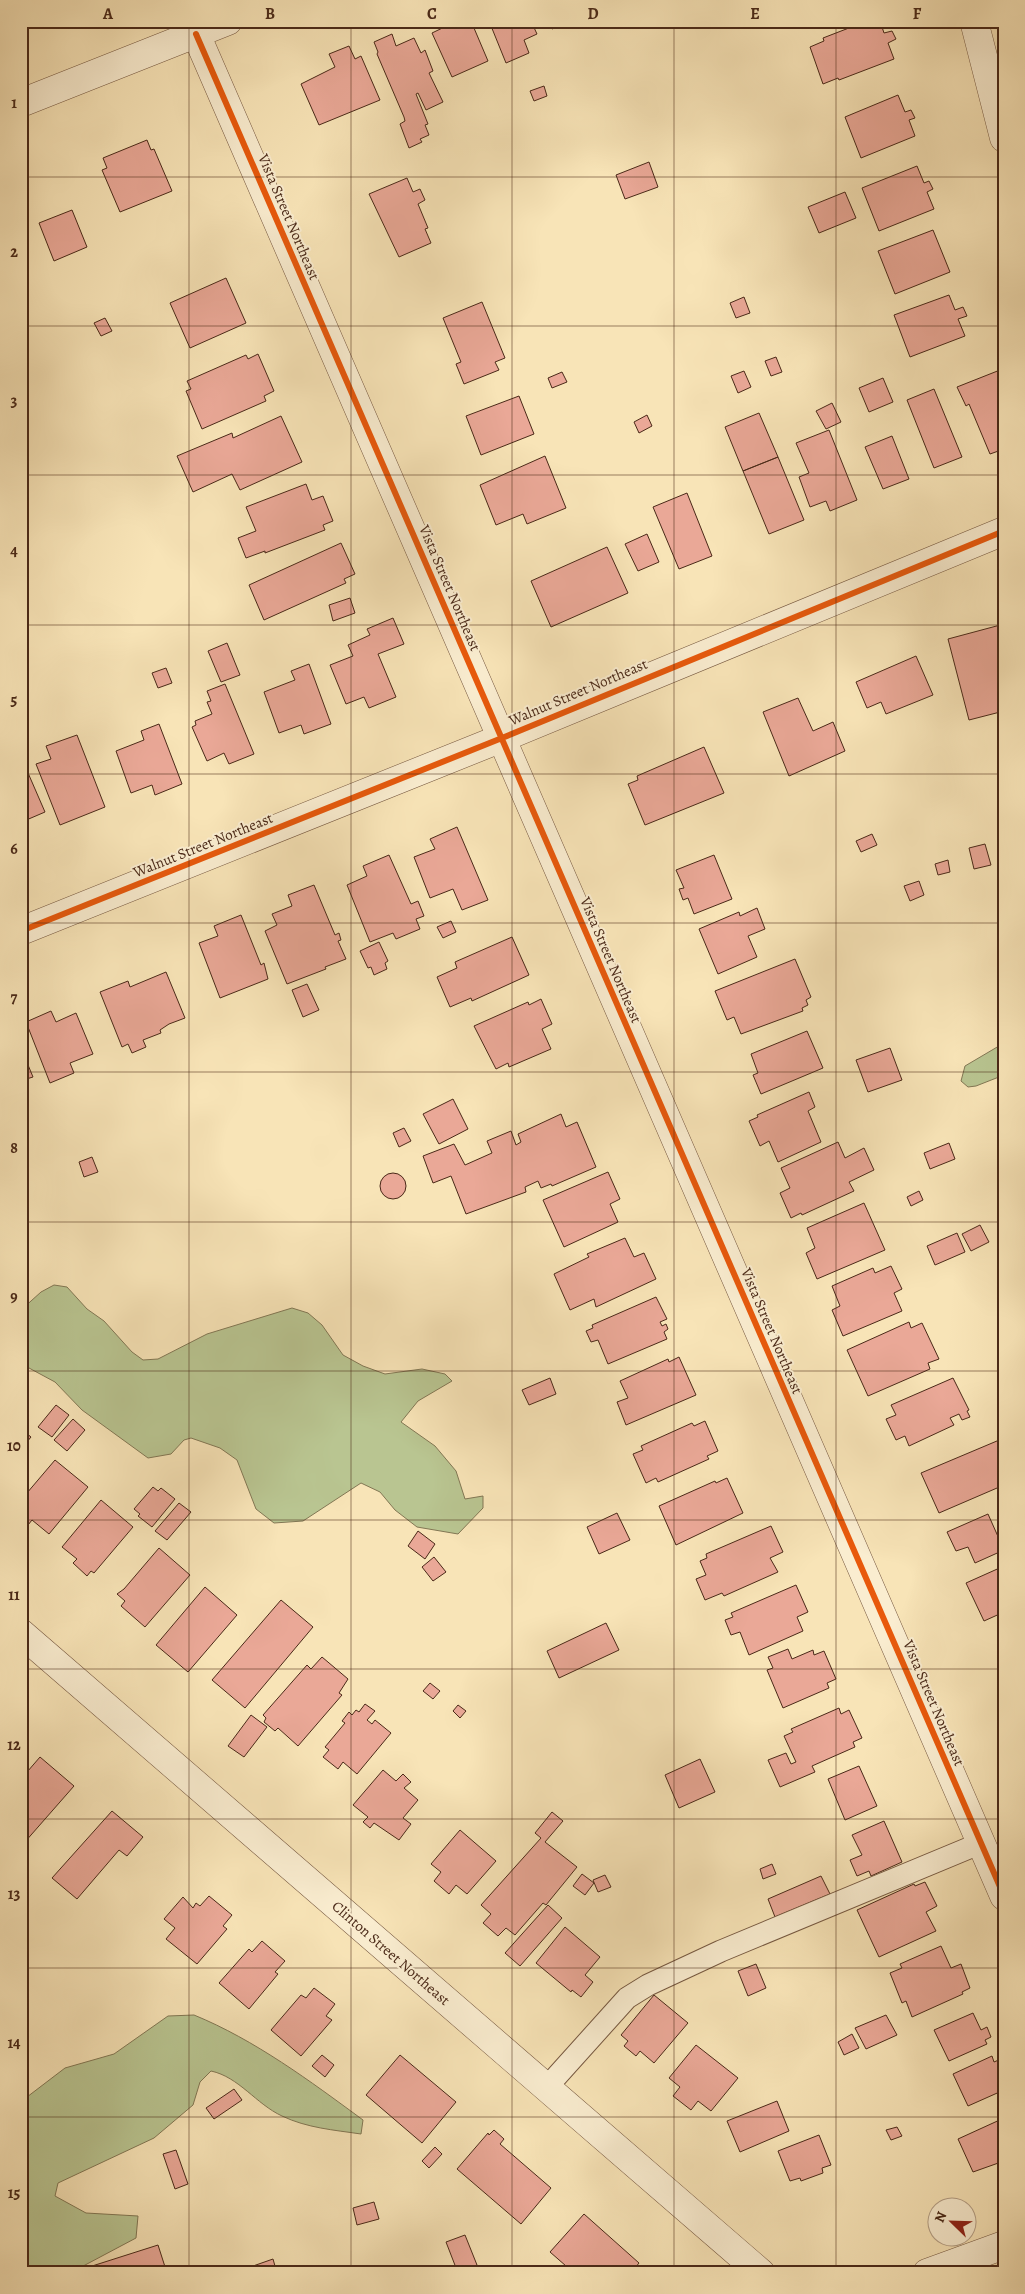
<svg xmlns="http://www.w3.org/2000/svg" width="1025" height="2294" viewBox="0 0 1025 2294" font-family="Alegreya,serif">
<style>
.green{fill:#b9c591;stroke:#827754}
.building{fill:#eaa897;stroke:#4a2918}
.lines{fill:none;stroke-linecap:round;stroke-linejoin:round}
.lane-casing{stroke:#765840;stroke-width:23}
.street-casing{stroke:#765840;stroke-width:29}
.lane{stroke:#faedd0;stroke-width:21}
.street{stroke:#faedd0;stroke-width:28}
.cycleway-casing{stroke:#faedd0;stroke-width:9}
.cycleway{stroke:#e8590c;stroke-width:6}
.grid{fill:none;stroke:#4a2918;stroke-width:1;stroke-opacity:0.55}
.labels{text-anchor:middle;stroke-width:4;stroke-linejoin:round;paint-order:stroke}
.street-label{font-size:15px;fill:#4a2918;stroke:#faedd0}
.neatline{fill:none;stroke:#4a2918;stroke-width:2}
.grid-label{font-size:16px;text-anchor:middle;font-weight:bold;fill:#4a2918}
</style>
<rect width="100%" height="100%" fill="#f8e4b7"/>
<filter id="stains"><feTurbulence type="fractalNoise" baseFrequency=".004" numOctaves="4"/><feColorMatrix values="0 0 0 0 .2 0 0 0 0 .09 0 0 0 0 .02 0 0 0 .5 -.17"/></filter>
<radialGradient id="worn" r=".72"><stop offset=".6" stop-color="#630" stop-opacity="0"/><stop offset="1" stop-color="#630" stop-opacity=".3"/></radialGradient>
<path class="green" d="M1004,1043V1075L976,1086L968,1087L961,1081L965,1066Z
M54,1285L67,1287L87,1309L104,1321L132,1352L143,1360L158,1359L207,1334L292,1308L308,1313L322,1325L343,1355L363,1366L385,1374L422,1369L445,1374L452,1381L418,1401L401,1422L435,1446L456,1471L465,1499L483,1496V1508L458,1534L417,1527L395,1510L380,1492L361,1483L303,1521L274,1523L256,1509L237,1460L220,1448L191,1438L184,1440L171,1454L148,1458L82,1410L55,1382L29,1368L21,1358V1310L41,1292Z
M194,2015C255,2040 310,2081 363,2120L361,2134C334,2130 307,2128 282,2116C256,2104 239,2077 211,2071L200,2082L193,2105L154,2138L58,2183L55,2196L86,2213L138,2216L136,2238L70,2273H21V2105L27,2097L65,2068L114,2054L168,2016Z"/>
<path class="building" d="M457,21H471L488,61L452,77L432,33Z
M489,21H531L537,34L524,40L529,53L506,63Z
M549,21H570L552,29Z
M867,21H880L884,33L892,31L896,39L888,43L894,59L839,80L838,78L823,84L810,47L824,41L823,38Z
M392,34L396,46L414,38L421,53L425,50L433,71L429,73L443,102L426,110L418,93L416,94L428,124L425,125L429,135L420,139L422,142L409,148L400,124L405,121L404,117L377,54L378,52L374,42Z
M349,46L355,59L361,56L380,100L319,125L301,84L335,67L329,54Z
M544,86L547,96L534,101L530,91Z
M898,95L905,112L911,110L915,118L909,120L915,136L861,158L845,117Z
M147,140L151,150L154,149L172,191L120,212L102,170L107,168L103,158Z
M649,162L658,187L625,199L616,175Z
M917,166L924,183L929,181L933,189L927,192L934,209L879,231L862,188Z
M407,178L413,192L420,189L425,200L418,204L428,228L425,229L431,243L399,257L369,194Z
M845,192L856,218L819,233L808,207Z
M72,210L87,247L54,261L39,223Z
M933,230L950,272L895,294L878,251Z
M226,278L246,323L190,348L170,303Z
M949,295L955,310L963,307L967,316L958,319L965,336L910,357L894,315Z
M744,297L750,313L736,318L730,303Z
M482,302L505,358L495,362L499,370L464,384L456,364L461,362L443,318Z
M105,318L112,331L101,336L94,323Z
M258,354L274,391L264,396L266,401L202,429L186,391L191,389L187,381L246,355L248,359Z
M776,357L782,372L771,376L765,361Z
M1000,370L1004,379V449L990,454L969,404L966,406L957,387Z
M744,371L751,387L738,393L731,376Z
M562,372L567,382L552,388L548,378Z
M883,378L893,402L869,412L859,388Z
M934,389L962,457L934,468L907,400Z
M519,396L534,434L481,455L466,416Z
M832,403L841,422L826,429L816,411Z
M759,413L778,457L743,471L725,427Z
M647,415L652,426L639,433L634,422Z
M281,416L302,462L240,490L232,474L193,492L177,456L232,433L233,438Z
M829,430L857,500L830,511L826,501L810,507L799,477L809,473L796,443Z
M892,436L909,479L883,489L865,447Z
M545,456L566,508L527,524L523,514L496,525L480,485Z
M778,457L804,520L769,534L743,471Z
M306,484L312,500L323,496L333,521L323,525L325,530L265,553V551L246,558L238,538L256,531L246,507Z
M687,493L712,556L679,569L653,507Z
M647,534L659,562L638,571L625,544Z
M341,543L355,574L344,579L346,583L264,620L249,585Z
M607,547L628,593L551,627L531,581Z
M350,598L355,613L333,621L329,605Z
M393,618L404,644L378,654L396,697L369,708L364,697L346,704L330,665L353,656L348,645L370,635L367,629Z
M1004,624V711L969,720L948,639Z
M227,643L240,675L221,682L208,651Z
M916,656L933,695L886,714L881,702L867,708L856,682Z
M309,664L331,724L304,734L301,725L279,733L264,692L295,680L291,671Z
M166,668L172,683L158,688L152,673Z
M225,684L254,754L229,764L224,753L207,761L192,727L196,725L195,721L212,714L207,702L211,701L207,691Z
M798,698L813,731L833,722L845,751L789,776L763,712Z
M159,724L182,784L155,795L152,785L131,793L116,751L144,740L141,731Z
M77,735L105,807L60,825L36,764L51,759L46,746Z
M704,747L724,793L645,825L628,784L638,780L637,776Z
M25,766L45,812L24,821L25,824L21,826V768Z
M457,827L488,900L462,910L453,889L430,898L414,857L435,849L430,839Z
M872,834L877,845L861,852L856,841Z
M985,844L991,865L974,869L969,848Z
M389,855L411,904L418,901L424,916L416,919L420,929L396,939L393,933L370,942L347,885L367,876L363,866Z
M714,855L732,899L694,914L688,898L683,900L679,889L684,888L676,870Z
M948,860L950,872L938,875L935,864Z
M919,881L924,895L910,901L904,886Z
M314,885L335,935L339,933L341,940L338,941L346,959L325,967L326,969L287,984L265,931L277,925L272,914L292,906L288,895Z
M757,908L765,929L748,936L757,957L718,974L699,929L739,912L740,916Z
M241,915L261,965L264,963L268,979L220,998L199,943L218,936L214,926Z
M451,921L456,932L443,938L437,927Z
M512,937L529,975L472,1001L471,998L450,1007L437,977L457,968L455,962Z
M379,942L388,961L385,963L387,969L374,975L371,967L368,968L360,951Z
M795,959L811,997L806,1000L808,1005L802,1008L803,1011L741,1034L734,1017L727,1020L715,991Z
M166,972L185,1018L169,1024L160,1030L161,1033L143,1040L146,1047L132,1053L128,1044L122,1047L100,992L128,981L130,987Z
M307,984L319,1010L303,1017L292,990Z
M541,999L552,1024L542,1029L551,1049L509,1067L508,1063L496,1069L474,1026L528,1002L529,1005Z
M51,1011L56,1022L76,1013L93,1054L70,1063L74,1073L50,1083L26,1022Z
M807,1031L823,1068L761,1094L753,1075L758,1073L751,1054Z
M21,1048L33,1077L23,1080L27,1090L21,1093Z
M890,1048L902,1080L868,1092L856,1060Z
M809,1092L815,1107L808,1111L821,1142L778,1162L769,1141L760,1146L749,1121L758,1117L757,1115Z
M453,1099L468,1129L439,1144L423,1114Z
M561,1114L566,1127L577,1122L596,1167L552,1186L551,1184L541,1188L538,1181L525,1187L526,1192L466,1214L451,1176L433,1183L423,1156L454,1144L465,1165L492,1153L487,1141L511,1131L516,1145L521,1142L518,1134Z
M404,1128L411,1141L399,1147L393,1133Z
M838,1142L845,1158L864,1148L874,1170L849,1182L854,1191L802,1215L801,1213L791,1218L780,1193L790,1188L781,1168Z
M949,1143L955,1159L930,1169L924,1153Z
M92,1157L98,1172L84,1177L79,1162Z
M608,1172L620,1199L610,1204L618,1222L564,1247L543,1200Z
M380 1186a13 13 0 1 1 26 0a13 13 0 1 1-26 0Z
M919,1191L923,1200L911,1206L907,1197Z
M864,1203L885,1250L817,1279L806,1253L815,1248L807,1228Z
M980,1225L989,1242L971,1251L962,1234Z
M957,1233L965,1252L935,1265L927,1246Z
M625,1238L634,1257L644,1253L656,1279L596,1307L594,1299L570,1310L554,1274L589,1257L587,1254Z
M891,1266L902,1289L894,1293L902,1311L843,1336L832,1310L840,1306L832,1286L873,1268L875,1273Z
M656,1297L667,1319L660,1322L662,1326L666,1324L668,1329L664,1332L667,1339L608,1364L598,1340L591,1342L586,1331L593,1328L592,1325Z
M909,1322L911,1328L922,1323L939,1359L928,1363L930,1369L868,1396L847,1350Z
M679,1357L696,1395L626,1425L617,1402L628,1398L620,1381L668,1359L669,1362Z
M550,1378L556,1394L529,1405L522,1390Z
M953,1378L969,1410L967,1411L970,1417L962,1420L959,1414L950,1418L954,1425L909,1446L905,1436L896,1440L886,1419L896,1415L891,1405Z
M56,1405L69,1415L52,1437L38,1427Z
M73,1419L85,1430L67,1451L54,1440Z
M705,1421L718,1451L707,1456L709,1459L658,1482L656,1478L646,1483L633,1454L643,1450L641,1446L692,1423L694,1426Z
M21,1429L31,1437L21,1449Z
M1004,1438V1485L939,1513L921,1473Z
M55,1460L88,1487L49,1534L32,1520L28,1525L21,1520V1500Z
M727,1478L743,1513L676,1545L659,1506L715,1481L716,1483Z
M153,1487L158,1491L161,1488L175,1499L152,1527L138,1516L140,1514L134,1509Z
M101,1500L133,1527L94,1573L91,1571L87,1576L73,1563L77,1559L62,1547Z
M179,1503L191,1512L167,1540L155,1531Z
M617,1513L630,1540L599,1554L587,1527Z
M988,1514L1004,1550L975,1563L968,1547L956,1551L947,1532Z
M771,1526L783,1552L770,1558L778,1572L724,1596L722,1593L705,1600L696,1579L706,1575L700,1561L707,1558L706,1554Z
M418,1531L435,1544L425,1559L408,1546Z
M159,1548L190,1575L145,1627L121,1606L125,1601L117,1594L124,1589Z
M434,1557L446,1572L433,1581L422,1567Z
M1004,1566V1612L984,1621L966,1583Z
M796,1585L808,1612L797,1617L803,1631L749,1655L740,1632L731,1635L725,1620L733,1617L731,1613Z
M205,1587L237,1615L188,1672L156,1645Z
M281,1600L313,1627L245,1708L212,1680Z
M606,1623L619,1650L559,1678L547,1651Z
M788,1649L792,1659L813,1650L814,1655L824,1651L836,1679L827,1683L829,1688L783,1708L767,1670L773,1668L768,1657Z
M322,1657L348,1679L339,1693L342,1695L298,1746L278,1728L275,1731L264,1722L266,1718L263,1715L307,1665L311,1669Z
M430,1683L440,1691L433,1699L423,1691Z
M365,1704L375,1711L367,1720L372,1724L375,1720L391,1733L357,1774L343,1762L338,1769L323,1757L329,1750L325,1747L345,1723L342,1721L349,1712L352,1715L356,1710L359,1712Z
M458,1705L466,1711L460,1718L453,1711Z
M839,1708L841,1714L849,1710L862,1738L853,1742L855,1747L812,1766L815,1772L780,1787L768,1760L786,1753L791,1764L796,1762L784,1736L793,1732L791,1729Z
M251,1715L267,1727L244,1757L228,1746Z
M40,1757L74,1786L24,1843L21,1841V1779Z
M700,1759L715,1792L679,1808L665,1775Z
M859,1766L877,1806L845,1820L828,1779Z
M383,1770L396,1781L403,1774L411,1782L404,1788L418,1800L403,1818L411,1824L399,1840L374,1823L370,1828L363,1822L368,1817L353,1805Z
M112,1811L143,1837L127,1856L119,1850L77,1899L52,1878Z
M552,1812L563,1821L545,1842L577,1867L546,1905L543,1903L515,1935L506,1928L498,1936L483,1923L491,1914L481,1905L541,1838L535,1833Z
M884,1821L902,1862L871,1876L869,1871L857,1876L850,1860L862,1855L852,1835Z
M460,1830L496,1861L467,1894L456,1885L449,1894L434,1881L441,1872L431,1864Z
M772,1864L776,1874L763,1879L760,1869Z
M582,1874L594,1883L585,1895L573,1886Z
M605,1875L611,1887L598,1892L593,1880Z
M821,1876L830,1894L775,1917L768,1899Z
M925,1882L937,1906L926,1912L936,1931L879,1957L857,1910L914,1884L915,1886Z
M209,1896L232,1915L223,1926L227,1929L197,1964L166,1939L175,1928L164,1919L183,1897L193,1908L196,1903L200,1906Z
M548,1905L562,1918L520,1966L505,1953Z
M565,1927L600,1957L585,1975L593,1982L581,1997L572,1990L571,1992L536,1963Z
M262,1941L285,1961L275,1972L278,1974L249,2009L219,1983L249,1949L252,1952Z
M941,1946L951,1968L961,1964L970,1988L962,1992L963,1994L912,2017L906,2001L902,2003L890,1973L902,1968L900,1964Z
M756,1964L766,1988L748,1996L738,1971Z
M314,1988L335,2004L326,2016L332,2020L301,2056L271,2030L301,1995L306,1998Z
M654,1995L688,2023L654,2063L640,2051L636,2056L624,2046L628,2041L621,2035Z
M973,2013L981,2030L987,2027L991,2037L985,2040L987,2044L949,2061L934,2030Z
M886,2015L897,2035L866,2049L855,2028Z
M852,2034L859,2048L844,2055L838,2042Z
M696,2045L738,2078L711,2111L698,2101L691,2110L673,2096L680,2087L669,2078Z
M322,2055L334,2065L325,2077L312,2066Z
M400,2055L456,2102L422,2143L366,2095Z
M992,2056L994,2062L1001,2059L1004,2064V2069L998,2071L1004,2083V2090L968,2106L953,2074Z
M234,2089L242,2100L214,2119L206,2108Z
M777,2101L789,2131L740,2152L727,2121Z
M1004,2118V2161L973,2172L958,2139Z
M897,2127L902,2136L891,2140L886,2130Z
M494,2130L504,2139L500,2144L551,2188L521,2224L457,2169L488,2133L489,2135Z
M819,2135L831,2165L822,2168L823,2173L801,2181L800,2178L790,2181L778,2151Z
M435,2147L442,2154L429,2168L422,2161Z
M176,2150L188,2184L175,2189L163,2154Z
M374,2202L379,2219L357,2225L353,2208Z
M584,2214L639,2263L631,2273H574L550,2252Z
M465,2235L477,2265L458,2273L446,2242Z
M158,2245L167,2273H91L89,2267Z
M273,2259L277,2273H237L236,2272Z"/>
<g class="lines">
<defs>
<path id="lane" d="M547,2087L627,1998L648,1985L721,1951L981,1843"/>
<path id="street" d="M974,21L1004,138
M196,34L1004,1896
M21,103L228,21
M21,931L502,738L1004,531
M21,1633L761,2273
M927,2273L1004,2245"/>
</defs>
<use href="#lane" class="lane-casing"/>
<use href="#street" class="street-casing"/>
<use href="#lane" class="lane"/>
<use href="#street" class="street"/>
<defs>
<path id="cycleway" d="M196,34L1004,1896
M21,931L502,738L1004,531"/>
</defs>
<use href="#cycleway" class="cycleway-casing"/>
<use href="#cycleway" class="cycleway"/>
</g>
<path class="grid" d="M189,21V2273M351,21V2273M512,21V2273M674,21V2273M836,21V2273M21,177H1004M21,326H1004M21,475H1004M21,625H1004M21,774H1004M21,923H1004M21,1072H1004M21,1222H1004M21,1371H1004M21,1520H1004M21,1669H1004M21,1819H1004M21,1968H1004M21,2117H1004"/>
<g class="labels">
<g class="street-label">
<text transform="translate(289 217) rotate(67)" y="5">Vista Street Northeast</text>
<text transform="translate(450 588) rotate(67)" y="5">Vista Street Northeast</text>
<text transform="translate(578 692) rotate(-23)" y="5">Walnut Street Northeast</text>
<text transform="translate(203 845) rotate(-22)" y="5">Walnut Street Northeast</text>
<text transform="translate(611 960) rotate(67)" y="5">Vista Street Northeast</text>
<text transform="translate(772 1331) rotate(67)" y="5">Vista Street Northeast</text>
<text transform="translate(934 1703) rotate(67)" y="5">Vista Street Northeast</text>
<text transform="translate(391 1953) rotate(41)" y="5">Clinton Street Northeast</text>
</g>
</g>
<rect width="1025" height="2294" fill="none" stroke="#f8e4b7" stroke-width="55"/>
<g transform="translate(952 2222) rotate(293)"><circle r="24" fill="#faedd0" stroke="#b49f86"/>
<path d="M0-4L9 19L0 12L-9 19Z" fill="#8f2418"/>
<text y="-8" font-size="14" font-weight="bold" text-anchor="middle" fill="#4a2918">N</text>
</g>
<rect x="28" y="28" width="970" height="2238" class="neatline"/>
<g class="grid-label">
<text x="108" y="19">A</text>
<text x="270" y="19">B</text>
<text x="432" y="19">C</text>
<text x="593" y="19">D</text>
<text x="755" y="19">E</text>
<text x="917" y="19">F</text>
<text x="14" y="108">1</text>
<text x="14" y="257">2</text>
<text x="14" y="406">3</text>
<text x="14" y="556">4</text>
<text x="14" y="705">5</text>
<text x="14" y="854">6</text>
<text x="14" y="1003">7</text>
<text x="14" y="1153">8</text>
<text x="14" y="1302">9</text>
<text x="14" y="1451">10</text>
<text x="14" y="1600">11</text>
<text x="14" y="1750">12</text>
<text x="14" y="1899">13</text>
<text x="14" y="2048">14</text>
<text x="14" y="2198">15</text>
</g>
<rect width="100%" height="100%" filter="url(#stains)"/>
<rect width="100%" height="100%" fill="url(#worn)"/>
</svg>
